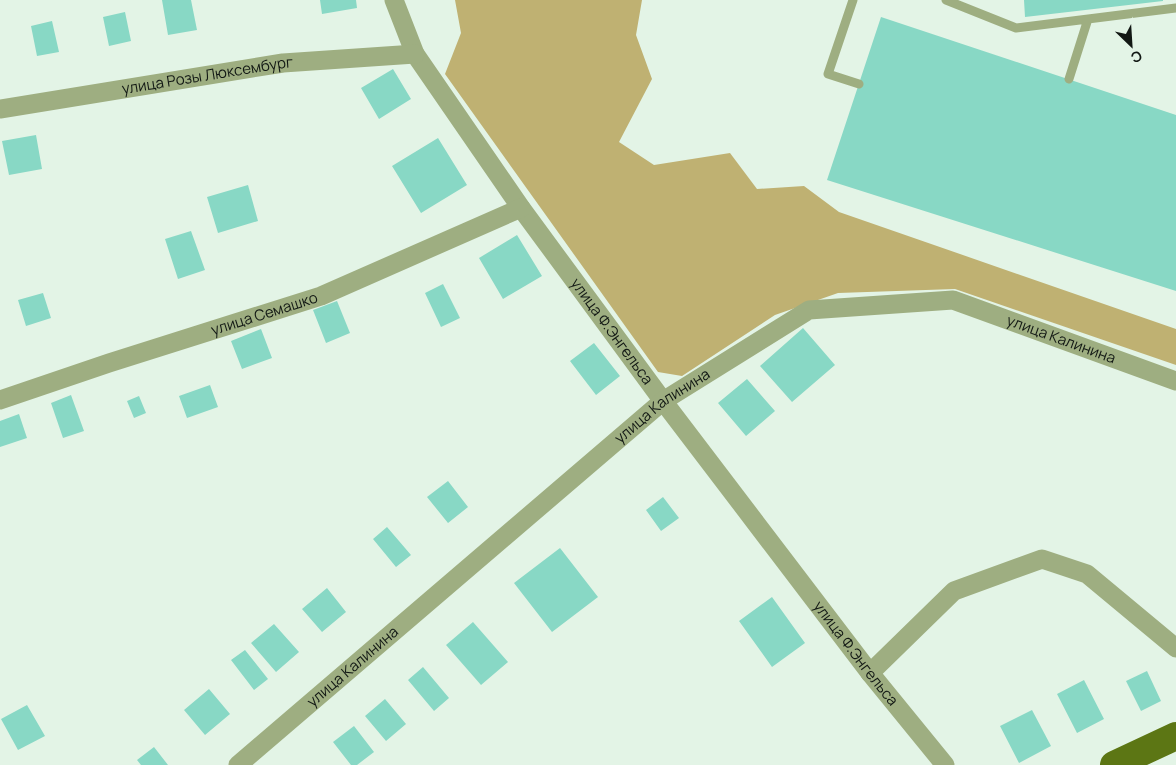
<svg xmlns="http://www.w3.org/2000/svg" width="1176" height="765" viewBox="0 0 1176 765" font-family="Manrope,sans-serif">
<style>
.forest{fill:#bfb172}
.building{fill:#88d8c5}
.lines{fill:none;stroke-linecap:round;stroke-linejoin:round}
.service{stroke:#9eae81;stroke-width:9}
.minor{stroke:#9eae81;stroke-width:19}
.primary{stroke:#5c7614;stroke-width:28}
.labels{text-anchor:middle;stroke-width:4;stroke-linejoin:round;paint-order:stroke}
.street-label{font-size:15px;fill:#121814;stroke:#e3f4e6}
</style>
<rect width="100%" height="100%" fill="#e3f4e6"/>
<path class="forest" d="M455,0H642L636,35L652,79L619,142L654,165L730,153L757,189L804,186L839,212L1176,329V365L955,289L838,293L775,315L682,376L658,372L445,74L461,33Z"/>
<path class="building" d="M162,0H191L197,30L168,35Z
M320,0H356L357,8L322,14Z
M1024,0H1163V1L1025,17Z
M125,12L131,41L109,46L103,17Z
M881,17L1176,115V291L827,180Z
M52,21L59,52L37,56L31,26Z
M393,69L411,99L379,119L361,88Z
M36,135L42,169L9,175L2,141Z
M438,138L467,185L421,213L392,166Z
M248,185L258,221L218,233L207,197Z
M191,231L205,270L178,279L165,239Z
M517,235L542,276L503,299L479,258Z
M443,284L460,318L441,327L425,293Z
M43,293L51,318L26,326L18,300Z
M337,301L350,333L326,343L313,310Z
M803,328L835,365L792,402L760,366Z
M261,329L272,358L242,369L231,341Z
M594,343L620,376L596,395L570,361Z
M747,379L775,411L746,436L718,403Z
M210,385L218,407L187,418L179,396Z
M71,395L84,431L63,438L51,403Z
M139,396L146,413L134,418L127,401Z
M19,414L27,438L0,447V421Z
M448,481L468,507L448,523L427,497Z
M663,497L679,518L661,531L646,510Z
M387,527L411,555L396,567L373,539Z
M560,548L598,597L552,632L514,583Z
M327,588L346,612L322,632L302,609Z
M772,597L805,643L772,667L739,621Z
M473,622L508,662L481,685L446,645Z
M274,624L299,652L276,672L251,643Z
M245,650L268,679L254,690L231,660Z
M423,667L449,698L434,711L408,680Z
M1147,671L1161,701L1141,711L1126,681Z
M1084,680L1104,719L1077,733L1057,694Z
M209,689L230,714L205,735L184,710Z
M385,699L406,724L386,741L365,716Z
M27,705L45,736L18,750L1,719Z
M1032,710L1051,746L1019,763L1000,726Z
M354,726L374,752L357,765H351L333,742Z
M154,747L168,765H141L137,760Z"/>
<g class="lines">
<path class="service" d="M853,0L828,74L859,84
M946,0L1016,28L1176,8
M1069,79L1088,19"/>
<g class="minor">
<path id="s1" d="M394,0L415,54L521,208L663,401L870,673L945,765"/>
<path id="s2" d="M0,109L283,63L415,54"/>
<path id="s3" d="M0,400L109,363L321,296L521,208"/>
<path d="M870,673L954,591L1042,559L1087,574L1176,648"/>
<path id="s4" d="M238,765L663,401L809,310L953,300L1176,381"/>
</g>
<path class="primary" d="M1114,765L1176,736"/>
</g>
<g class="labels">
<g class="street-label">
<text dy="5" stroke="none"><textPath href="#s2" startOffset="210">улица Розы Люксембург</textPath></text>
<text dy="5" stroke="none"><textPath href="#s3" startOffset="278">улица Семашко</textPath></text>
<text dy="5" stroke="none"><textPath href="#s1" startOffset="398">улица Ф.Энгельса</textPath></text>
<text dy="5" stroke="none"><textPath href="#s4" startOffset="991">улица Калинина</textPath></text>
<text dy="5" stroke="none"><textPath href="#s4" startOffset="556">улица Калинина</textPath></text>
<text dy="5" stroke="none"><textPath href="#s1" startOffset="802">улица Ф.Энгельса</textPath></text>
<text dy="5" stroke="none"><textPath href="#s4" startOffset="151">улица Калинина</textPath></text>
</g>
</g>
<g transform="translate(1131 45) rotate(155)" stroke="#e3f4e6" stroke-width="4" paint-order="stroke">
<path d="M0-4L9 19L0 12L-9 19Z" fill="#121814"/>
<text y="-8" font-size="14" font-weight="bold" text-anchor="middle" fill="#121814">С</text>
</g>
</svg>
